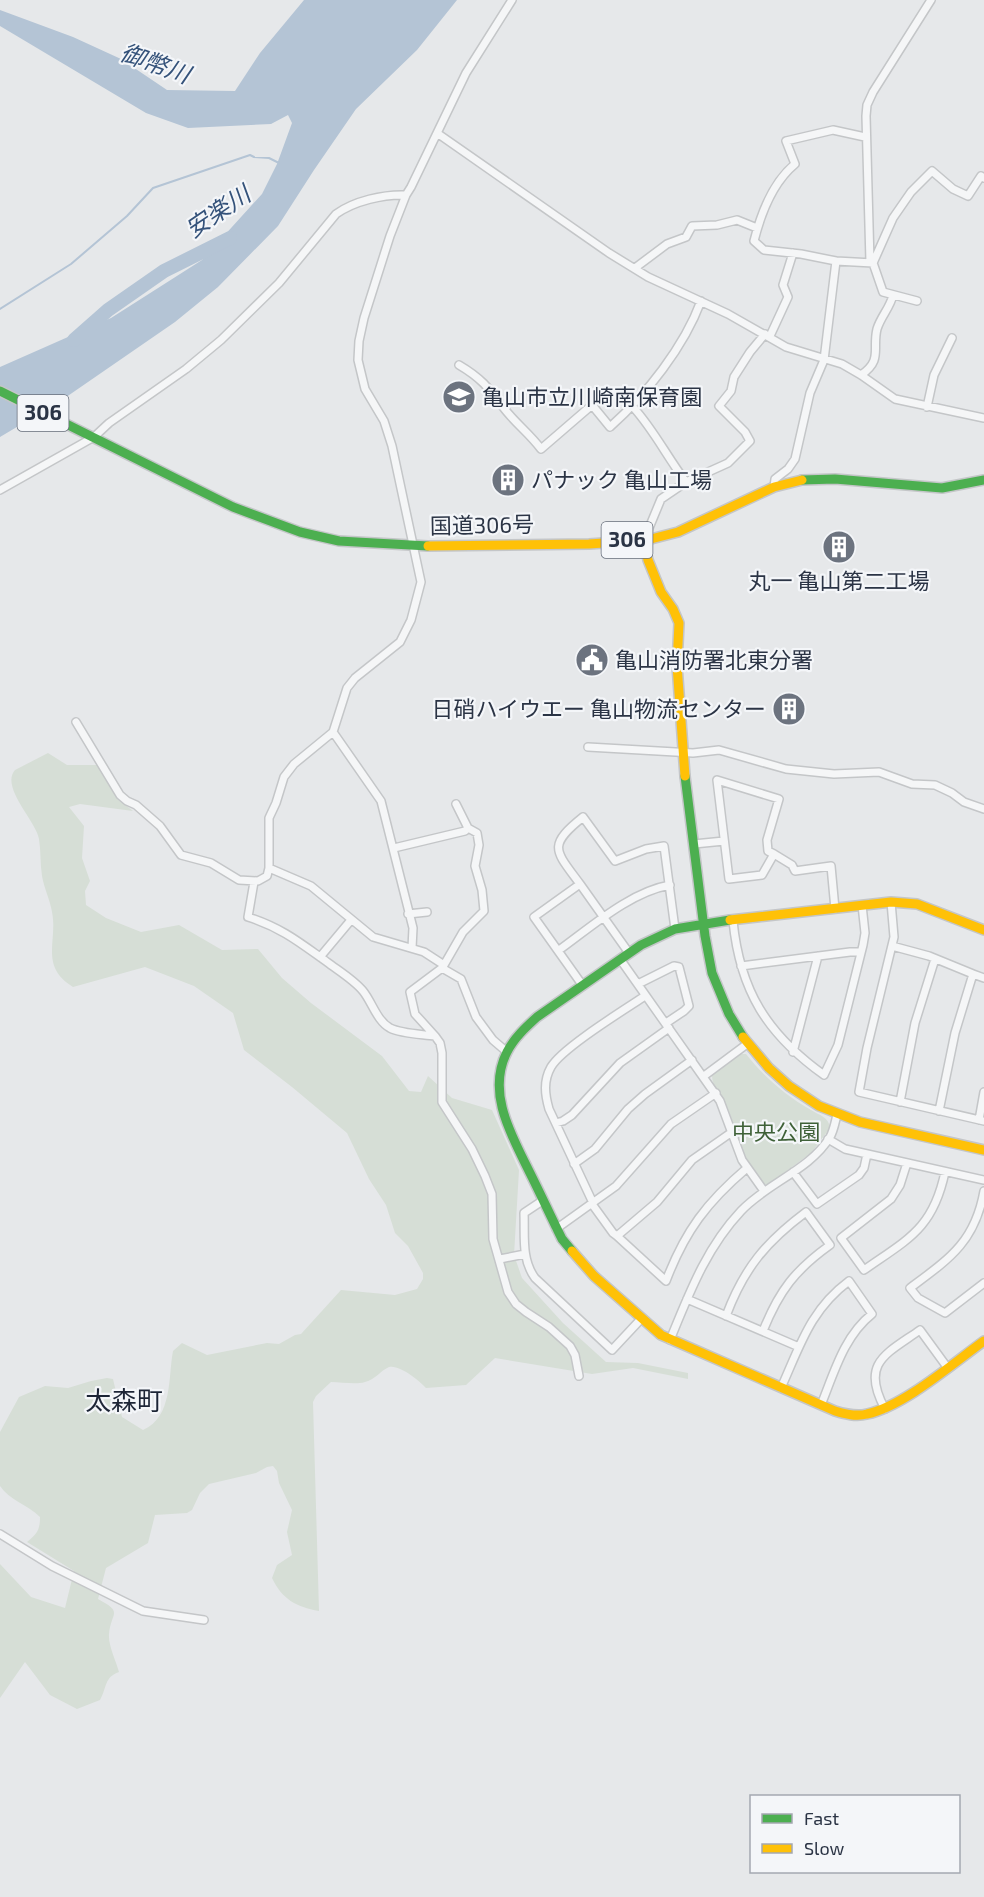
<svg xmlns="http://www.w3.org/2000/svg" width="984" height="1897" viewBox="0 0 984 1897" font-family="'Exo 2','Noto Sans JP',sans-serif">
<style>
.green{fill:#d6ded6}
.water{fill:#b4c4d5}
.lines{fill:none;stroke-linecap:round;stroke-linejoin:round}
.stream{stroke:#b4c4d5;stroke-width:2}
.river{stroke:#b4c4d5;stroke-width:14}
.street-casing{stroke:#c4c6c8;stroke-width:10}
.fast-casing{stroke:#c4c6c8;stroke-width:12}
.slow-casing{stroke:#c4c6c8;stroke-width:12}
.street{stroke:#f5f6f7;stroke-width:7}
.fast{stroke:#4caf50;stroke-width:9}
.slow{stroke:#ffc107;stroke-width:9}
.labels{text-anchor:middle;stroke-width:4.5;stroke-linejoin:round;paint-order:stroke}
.shield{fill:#f4f6f9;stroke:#676e7b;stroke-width:1.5}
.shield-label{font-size:21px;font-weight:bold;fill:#2b3445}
.poi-label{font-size:22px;fill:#2b3445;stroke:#f4f6f9;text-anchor:start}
.street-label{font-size:22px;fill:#2b3445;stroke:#f4f6f9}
.park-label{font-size:22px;fill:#3f6138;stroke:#f4f6f9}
.water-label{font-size:24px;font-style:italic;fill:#34527a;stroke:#f4f6f9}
.quarter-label{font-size:26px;fill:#1d2536;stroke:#f4f6f9}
</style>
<rect width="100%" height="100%" fill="#e6e8ea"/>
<path class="green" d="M48,753L67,765H97L119,800L133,811L80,804L69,807L84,826L82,858L90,881L85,891L86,905L106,918L141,932L179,925L222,950L258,949L282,978L311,1003L382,1056L409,1091L421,1092L428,1076L452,1098L492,1110L519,1170L514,1255L522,1278L563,1323L606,1362L638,1363L688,1373V1379L633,1368L592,1374L495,1358L466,1385L426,1388C420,1381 399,1364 389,1367C380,1371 376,1379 365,1382C355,1385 342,1382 331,1382L316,1396L313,1402L319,1611C296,1607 282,1599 272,1578L277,1565L292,1555L287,1532L292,1510L279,1483L277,1471L273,1466L267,1467L256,1473L209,1484L200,1493L192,1510L187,1513L155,1515L148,1543L106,1568L98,1599C124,1613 111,1612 109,1634C108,1645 116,1661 119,1672C104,1677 107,1688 100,1700L77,1709L50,1695L25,1662L0,1698V1564L31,1597L65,1608L74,1571L27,1542C37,1534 40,1530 40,1517C28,1505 9,1500 0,1486V1432L19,1397L45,1386L68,1388L91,1381L107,1378L113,1379L122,1417L143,1430C173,1417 168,1377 173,1351L182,1343L207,1355L267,1343L279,1344L295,1335L301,1334L341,1290L395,1295L417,1289L423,1279V1273L408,1246L395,1233L386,1205L369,1179L347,1133L292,1087L244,1050L233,1013L194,986L145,967L73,987C39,966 58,941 52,912C50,900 44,888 42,876C40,864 41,851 39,839C36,821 0,787 15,770Z
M740,1054H746C764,1077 786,1096 811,1110C819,1115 829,1117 830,1128L811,1153L769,1184H764C744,1163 739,1138 729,1112C724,1099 711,1087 712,1074Z"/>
<path class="water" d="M304,0H457L417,50L356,109L314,170L278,226L218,287L175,322L59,402L0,437V367L111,318L202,260L262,194L277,164L292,123L288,115L271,124L188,128L146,113L0,26V10L73,37L121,59L167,90L235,91L260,53Z"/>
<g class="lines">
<path class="stream" d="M0,309L71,264L127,216L153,188L250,155L254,157L269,158L279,163"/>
<path class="river" d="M74,340L108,310L164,271L230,238"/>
<defs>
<path id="street" d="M437,133L609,253L648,277L728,314L786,347L842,364L861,375L895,399L984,418
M836,261L801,254L764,250L754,241C761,213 772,183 795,164L786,141L833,130L865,137
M870,262L866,116L867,105L873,92L931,0
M873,263L883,292L917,301
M635,268L667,244L686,237L692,226L717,225L737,220L757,228
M770,336L788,297L783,285L793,253
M459,365C481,378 488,387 503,407C514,422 530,434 541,449L592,405L610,427C646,395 684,347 701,301
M861,375C883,360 872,349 877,329C881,316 890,308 893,295
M633,407C654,430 667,457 686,482L661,499L649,528L647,540
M927,407L934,375L952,338
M686,482L728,463L750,441L745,432L719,406L731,391L734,377L750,352L765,334
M774,487L775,479L788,469L795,459L810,393L824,360L836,261L873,263L893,218L911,192L932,171L953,189L968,196L981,176L984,178
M0,490L94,437L109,423L186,369L221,340L279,283L336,214C354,201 384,194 406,195L411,187L466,73L512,0
M76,722L120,795L127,801L136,805L160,826L181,855L211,863L239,880L258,881L267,876L269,868V818L276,803L284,777L294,764L333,732L347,688L355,678L400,642L411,620L421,582L392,446L384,421L365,389L358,360L359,341L364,318L390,236L406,195
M333,732L381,801L413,928L412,948
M588,747L693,753L719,750L786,769L834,774L879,772L912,784L935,785L952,793L964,802L984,809
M694,844L724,841
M394,848L465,831L468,828L456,804
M774,854L768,851L767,840L779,799L717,780L729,879L762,875L774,854L792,865L795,871L831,866L835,909
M254,882L248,917C282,928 299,942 327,962C339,971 354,980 363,991C372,1002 377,1021 390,1028C402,1034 421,1034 435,1036L415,1014L410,992L442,968L444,965L424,952L373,937L311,886L269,868
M580,884L629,953
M891,902L894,937L867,1048L859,1092L984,1121
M408,914L427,912
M733,921C740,991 767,1034 824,1075L838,1045L863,945L865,933L862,905
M892,946L929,956L973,974L955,1033L939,1111
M559,950C591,927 630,892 670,885
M320,957L351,920
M620,959L720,1101L742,1160L764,1191
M444,965L463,932L484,911L482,890L475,866L479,845L477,833L468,828
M741,966L850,952H861
M442,968L461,979L476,1017L493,1040L507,1052
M973,974L984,978
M638,984L674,966L679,967L689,1006L684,1011L666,1023
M583,986L534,917L580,884C555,850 547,846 583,817L615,861L646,849L664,846L675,929
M435,1036L440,1043L442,1053V1102L472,1149L485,1176L492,1194L493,1239L508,1292L516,1304L526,1312L549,1327L570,1346L575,1355L579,1376
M793,1052L818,956
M704,1076L747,1044
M900,1102L915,1023L935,959
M979,1120L984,1092
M556,1123L563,1121L572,1115L620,1063L669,1028
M732,1132L692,1160L657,1202L617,1236L666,1281C685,1231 707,1202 747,1168
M828,1139L845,1149L984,1180
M907,1163L900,1185L891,1199L841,1238L864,1270C908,1239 933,1229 945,1172
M574,1164L595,1149L628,1109L645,1094L692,1060
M793,1172L817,1204L859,1175L864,1168L867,1154
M984,1191C975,1242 949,1259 910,1288L918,1298L945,1313L984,1283
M542,1201L524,1213C525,1235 521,1259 535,1278L612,1350L641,1319
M593,1203L549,1109C545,1095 543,1081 551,1067C562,1048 624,1010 645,996
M592,1204L613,1233L617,1236
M556,1229L616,1186L671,1124L716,1093
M500,1259L525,1254
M687,1299L799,1347
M726,1316C744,1268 766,1242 806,1212L830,1245C795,1270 779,1291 763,1331
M670,1340C689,1294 706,1248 741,1211C767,1183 810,1170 830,1137C834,1130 835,1122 837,1115
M781,1388C800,1346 810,1310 849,1281L872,1314C844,1336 834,1373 821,1405
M885,1409C860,1363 886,1354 920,1330L947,1367
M0,1534L52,1566L143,1611L204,1620"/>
<path id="fast" d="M0,391L233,507L300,532L339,541L428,546
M802,480L835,479L942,488L984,480
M685,776L705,936L712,973L729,1014L743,1037
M572,1251L562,1239C551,1217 541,1195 530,1173C512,1136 486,1093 507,1052C514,1038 526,1027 537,1017L641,945L675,929L730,920"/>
<path id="slow" d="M647,540L646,551L648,560L661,592L673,609L679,623L677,665L685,776
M428,546L589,544L647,540L678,532L774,487L802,480
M730,920L891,902L917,904L984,930
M743,1037L769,1068L789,1086L819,1106L860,1122L984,1150
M572,1251L594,1276L661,1335L835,1411C845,1414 856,1417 867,1414C904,1406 952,1364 984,1341"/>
</defs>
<use href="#street" class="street-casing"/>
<use href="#fast" class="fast-casing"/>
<use href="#slow" class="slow-casing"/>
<use href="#street" class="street"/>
<use href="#fast" class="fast"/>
<use href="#slow" class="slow"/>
</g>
<defs>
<symbol id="school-disc" viewBox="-11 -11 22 22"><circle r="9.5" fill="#6c737f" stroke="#f4f6f9"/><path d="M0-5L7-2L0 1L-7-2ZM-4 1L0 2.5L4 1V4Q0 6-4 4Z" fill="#fff"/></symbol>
<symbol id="building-disc" viewBox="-11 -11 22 22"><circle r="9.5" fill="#6c737f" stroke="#f4f6f9"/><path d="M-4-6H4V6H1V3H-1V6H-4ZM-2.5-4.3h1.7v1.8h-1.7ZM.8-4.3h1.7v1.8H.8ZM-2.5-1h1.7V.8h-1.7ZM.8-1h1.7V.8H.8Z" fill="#fff"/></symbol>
<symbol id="civic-disc" viewBox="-11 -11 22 22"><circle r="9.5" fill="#6c737f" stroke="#f4f6f9"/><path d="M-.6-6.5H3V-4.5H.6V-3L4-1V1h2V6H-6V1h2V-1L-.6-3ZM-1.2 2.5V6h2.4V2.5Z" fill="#fff"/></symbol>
</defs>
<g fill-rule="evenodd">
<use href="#school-disc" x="440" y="378" width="38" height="38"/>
<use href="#building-disc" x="489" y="461" width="38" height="38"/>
<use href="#building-disc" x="820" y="528" width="38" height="38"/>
<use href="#civic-disc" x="573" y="641" width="38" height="38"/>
<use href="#building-disc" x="770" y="690" width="38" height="38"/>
</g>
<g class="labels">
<g class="shield">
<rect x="17.5" y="395" width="51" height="36" rx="4.5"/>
<rect x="601.5" y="522" width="51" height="36" rx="4.5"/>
</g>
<g class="shield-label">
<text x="43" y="420">306</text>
<text x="627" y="547">306</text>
</g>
<g class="poi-label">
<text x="482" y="405">亀山市立川崎南保育園</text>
<text x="531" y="488">パナック 亀山工場</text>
<text x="839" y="589" text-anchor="middle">丸一 亀山第二工場</text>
<text x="615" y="668">亀山消防署北東分署</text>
<text x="766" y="717" text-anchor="end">日硝ハイウエー 亀山物流センター</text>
</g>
<g class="street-label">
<text transform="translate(482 525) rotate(-1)" y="8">国道306号</text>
</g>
<g class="park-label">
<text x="776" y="1140">中央公園</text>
</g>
<g class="water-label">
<text transform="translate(155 64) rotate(20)" y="8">御幣川</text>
<text transform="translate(218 212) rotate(-34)" y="8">安楽川</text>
</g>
<g class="quarter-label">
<text x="124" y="1410">太森町</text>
</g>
</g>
<rect x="750" y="1795" width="210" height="78" fill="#f4f6f9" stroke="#a4a8b1" stroke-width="1.5"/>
<rect x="762" y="1814" width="30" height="9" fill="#4caf50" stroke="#a4a8b1" stroke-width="1.5"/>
<text x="804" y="1825" font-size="18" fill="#2b3445">Fast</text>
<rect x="762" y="1844" width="30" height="9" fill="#ffc107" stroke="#a4a8b1" stroke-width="1.5"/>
<text x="804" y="1855" font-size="18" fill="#2b3445">Slow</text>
</svg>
